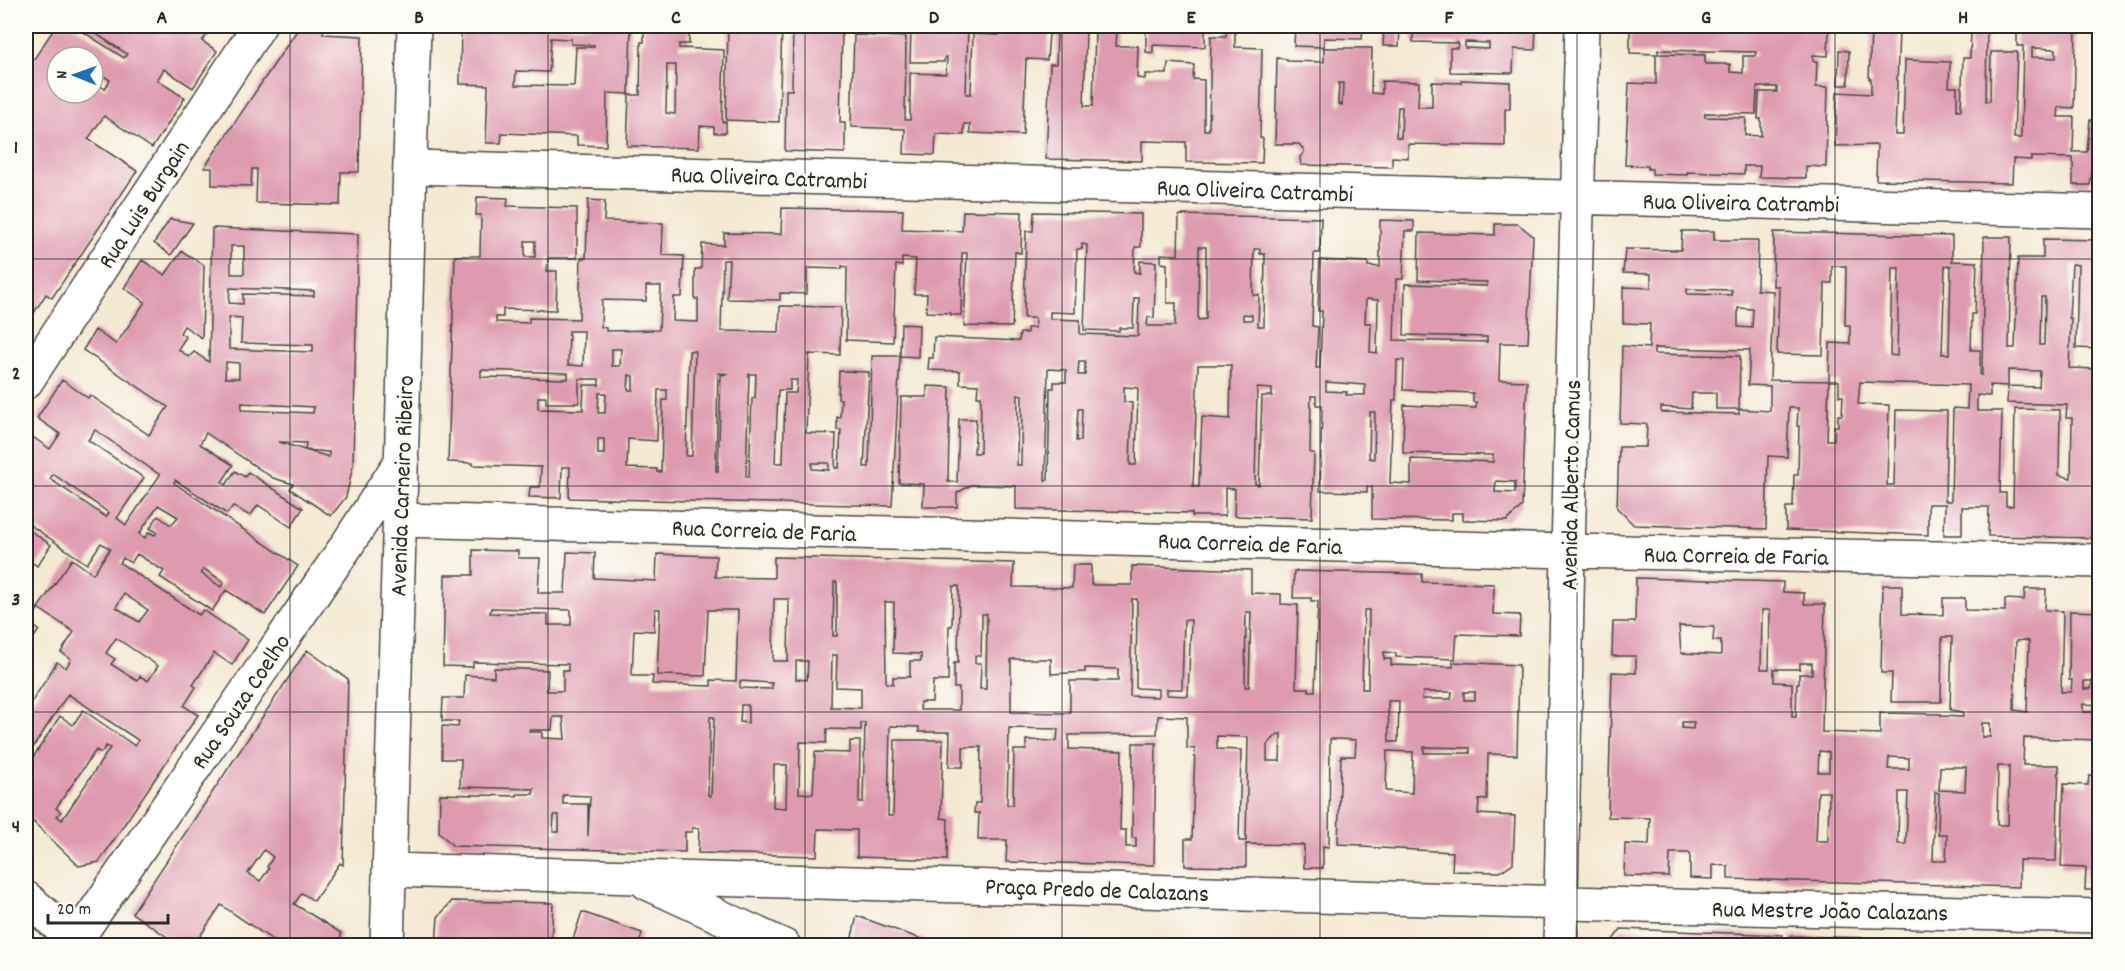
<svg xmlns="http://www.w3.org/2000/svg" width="2125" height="971" viewBox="0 0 2125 971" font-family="Dekko,sans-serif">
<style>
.building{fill:#de9bb0;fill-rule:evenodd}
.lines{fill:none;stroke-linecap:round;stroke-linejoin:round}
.minor-casing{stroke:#494844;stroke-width:36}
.primary-casing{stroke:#494844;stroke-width:36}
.minor{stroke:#fff;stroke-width:33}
.primary{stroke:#fff;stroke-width:33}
.grid{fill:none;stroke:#2b2b2b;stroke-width:1.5;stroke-opacity:0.55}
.labels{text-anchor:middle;stroke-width:6;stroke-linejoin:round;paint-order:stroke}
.street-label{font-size:24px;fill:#2b2b2b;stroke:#fdfcf7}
.neatline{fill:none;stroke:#2b2b2b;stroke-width:2}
.grid-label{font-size:20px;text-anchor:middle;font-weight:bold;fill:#2b2b2b}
</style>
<rect width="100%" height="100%" fill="#fdfcf7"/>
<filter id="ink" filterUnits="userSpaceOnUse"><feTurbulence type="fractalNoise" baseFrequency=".0167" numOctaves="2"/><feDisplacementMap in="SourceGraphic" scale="12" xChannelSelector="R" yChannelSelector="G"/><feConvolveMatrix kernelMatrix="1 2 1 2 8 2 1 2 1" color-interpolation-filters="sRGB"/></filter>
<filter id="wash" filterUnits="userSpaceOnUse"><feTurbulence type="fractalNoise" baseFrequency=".008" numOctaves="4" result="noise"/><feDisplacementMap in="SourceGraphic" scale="24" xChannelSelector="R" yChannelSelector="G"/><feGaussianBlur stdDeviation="1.35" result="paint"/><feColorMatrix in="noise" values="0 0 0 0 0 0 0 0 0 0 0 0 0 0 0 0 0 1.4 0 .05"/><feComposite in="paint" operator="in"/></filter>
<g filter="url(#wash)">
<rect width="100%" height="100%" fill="#f4e9d3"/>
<g id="blocks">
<path class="building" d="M56,26H74L124,58L127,54L84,26H213L202,41L217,51L193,88L164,69L157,80L185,98L152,148L104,116L88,139L137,171L52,298L46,294L30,319L26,316V71ZM71,54L75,57H93V69L110,80L105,89L93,81V93H57V57H69Z
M300,26H324L323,34L362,36L359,172H341L340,205L256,203L257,169H252L251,186L212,185V168H204Z
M461,26H631L629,94L607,93L606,146L577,145V136L502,133L501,143H486L488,85L460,84ZM551,38L571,39V44L594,45V47H576L574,86L515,85L516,71L549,72Z
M644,26H689V44H679V48L724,50L722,122H726V133H714V127L700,126L699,148L627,146L629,95H640L641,42H644ZM667,65H676L675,114L666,113Z
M728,26H782L779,122L726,120Z
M944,26H968L966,94H971L973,34L999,35V26H1216V30H1205V47L1153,45V53L1146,52V30L1117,29L1116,46H1138L1137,78L1145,79V74H1167L1168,63L1194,65L1193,79L1204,80V130H1209L1211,36H1226L1227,26H1235V47L1262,48L1260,138H1263L1262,163L1186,162V142L1142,141V161L1046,159L1050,64H1056L1057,34H1049L1047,60L1026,59L1023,135L970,133V124H964V135L936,134L935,155L904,154L905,129L851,127L854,35L906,37L905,120H910V73L946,74L947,57H945L944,62H910L911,32L944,34ZM1086,30H1095L1093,106H1084Z
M1295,26H1363L1362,39L1324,38V47L1294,46Z
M1384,26H1400L1399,46H1383Z
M1413,26H1536L1535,50L1514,49L1513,73L1450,72V48H1457L1458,43L1413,42ZM1465,42L1489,43V49L1465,48Z
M1630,26H1959V32L1899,31L1895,135H1903L1905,60L1950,62L1949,87H1957V110H1961L1963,58H1970L1971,32L1975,33V26H1987L1986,101H1990L1991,52H2017L2014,138H2021L2023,46H2017V26H2076L2074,108L2059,107L2058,117H2074L2073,152H2087L2090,120H2094V102H2100V165L2092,172L2090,185H2073V158L2031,157V160L2013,159L2012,183L1876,180L1877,145L1835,146L1837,92L1871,94V79H1869L1871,30L1829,28L1828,56L1813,55V61H1817L1816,87H1828L1826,167L1806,166V178L1759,177L1760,166H1744V174L1687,172V175L1652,174V169H1648V166L1625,165L1629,83L1656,84V54L1630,53ZM2032,48L2056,49V58L2032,57ZM1658,50L1756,52L1755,56H1743V73L1730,72V64H1705V55L1658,54ZM1757,87H1777V92H1759L1758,119H1761V136L1745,135L1746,118L1705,117V113L1756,114Z
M793,29L842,30L840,123H845V153L785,151L786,90H792Z
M1324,48H1372L1371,93L1382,94V81L1419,82L1418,107H1432V82L1461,83V80L1510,82V109H1505V146L1408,144V158L1392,157V167L1301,165L1300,157L1304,153V150L1299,144H1275L1277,58L1287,59V61L1324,62ZM1339,83H1343L1342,105L1338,104ZM1398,107H1402L1401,138L1396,137Z
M1839,50L1849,51L1848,85H1838Z
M477,197L508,198L507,206L577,208V258H548L547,271H557L556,310L503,309V317H496V322L529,323V318L579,319L581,258H586L588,200L605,201L604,221L663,223L662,255L684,256L682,297H674L673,321L698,322V299H695V269H701L702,244L724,245V233L781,234L782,208L903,210L902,229L962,231L963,211L1022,212L1021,253L1015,252L1012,327L964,326L967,253H962L961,315H951V313L926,312L927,294H914L916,259L902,258V266L896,265L893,342L846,340L847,267L842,266V269L807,268V294L780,293V300L727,299L729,260H723L721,331L779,332L780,306L841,307L840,355L809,354L806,433L836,434L835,468H839L841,430H837V417L840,418L841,399H838L839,371L869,372L864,467H869L872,356H900L892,506L569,498L570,467H562L561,498L529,497L530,487H540L541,467L473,465V463L448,462L455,256H480L481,215H476ZM525,241H535V257H525ZM646,286H661L659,330L606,331V328L601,327L602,300L646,301ZM569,331H584L583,366L568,365ZM612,349H621L620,366H612ZM689,351H695L692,456H686ZM481,370L568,373V379L481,377ZM718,373L729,374L721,375L718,471H716ZM749,374H756L755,398H752L749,477H746ZM629,375L633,376V390H628ZM579,379H599V385H584L583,410L538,409V397H546V403H579ZM790,380H797L796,393H785L783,463H775L778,390H790ZM658,390H667V400H663L661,472H657V469L627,468L628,439L657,441ZM599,393H606L605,413H598ZM598,439H604V454H598ZM812,463H829V470L812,469Z
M1034,212L1141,214V247H1135L1134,272L1140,273V261L1156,262L1154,318L1148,317L1147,326H1175L1176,303H1167V264L1161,263V254L1178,255L1179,215L1321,218L1320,253H1314L1312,326L1318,327L1316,368H1320L1322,311H1318L1320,260L1368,262V266L1380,267V220L1414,221V231H1405L1403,279H1396L1394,340L1487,342V337L1404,335L1405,284L1487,286V282L1418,280L1419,233L1495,235V224H1518L1533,236L1528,343H1500L1499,380L1527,381L1522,506L1507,521L1463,520V513H1452V520L1372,519V487H1367V492L1320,491L1322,405H1316V396H1311L1310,453H1314L1312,518L1234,516L1235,489L1225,488V516H1192V513L1016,509V486L981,485H971L957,493V507H923L924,484L899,483L901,397H927V386L950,387L948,482H957L959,419H976L974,453H980L981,396H977L978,385L960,384V371L928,370L929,358H933L934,337L1019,341L1020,333H1027V328H1035V318H1024L1026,231H1033ZM1082,244L1087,245L1084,330L1119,331V328H1133L1134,298H1139L1138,336L1080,334V320L1050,319V312L1075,313L1077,249H1082ZM1199,247H1206V319L1198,320ZM1254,249H1260V254H1265L1264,326H1258L1259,295H1253ZM1366,299L1378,300L1377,353L1370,352L1371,323H1365ZM1243,314L1252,315V320H1243ZM1397,360H1404L1403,390L1473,393V402H1476V408L1404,405L1403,453L1493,455V462L1411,459V484L1390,483L1393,400H1396ZM1079,361H1085V375H1078ZM1198,365H1231L1230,419L1202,417L1199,487L1193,486ZM1048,369L1066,370V382H1054V388H1050L1048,480H1045ZM1326,382L1365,385V395H1346L1347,392L1326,391ZM1124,387L1138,388L1136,465H1130L1132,403L1124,402ZM1257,388L1272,389V396H1262L1259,485L1255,484ZM1018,394L1022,395L1021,465H1017ZM1078,409H1082L1081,441H1076ZM1370,412H1375L1374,459L1369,458ZM1496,481L1515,482V493L1495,492Z
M170,219L193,223L171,255L154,243Z
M212,228L358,234L353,466L346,497L331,516L290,489L293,484L273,478L206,433L200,444L233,465L222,482L226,485L235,471L245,477L248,472L303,508L291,527L258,505L250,516L233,506L227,514L175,480L174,483L298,566L265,615L226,590L212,611L160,577L164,571L137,554L131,563L123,558L120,563L199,615L203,610L248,640L232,665L214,653L193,685L196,687L184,706L198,715L99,862L79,866L26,815V768L60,716L73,725L83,710L135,746L138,740L68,694L26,758V711L57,662L66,668L71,659L61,652L74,632L38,608L72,559L93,574L110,549L101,543L87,564L26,522V435L27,433L50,449L60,434L37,418L62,380L88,398L90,395L149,435L168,407L83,350L95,330L116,344L145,302L124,288L142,260L165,275L182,251L204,265L202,338L184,326L180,333L186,337L178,349L189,357L194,352L209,362ZM231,246H244V274H231ZM230,288L314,291V296L243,294V304L229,303ZM229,317L242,318L241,343L313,345V352L229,349ZM226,362L239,363V378H225ZM242,403L314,407L313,413L241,410ZM95,430L160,475L126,525L117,518L144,478L88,440ZM279,442L306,443L305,450ZM305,450L329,452V457ZM53,474L109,513L106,517L50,479ZM158,505L178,517L171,525L158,516L150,528L157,532L155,535L149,532L145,538L139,534ZM204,569L224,582L221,587L201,573ZM124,594L148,610L139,622L116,607ZM116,638L158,666L148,681L140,676L137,681L111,664L115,659L106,653ZM106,746L110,748L62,820L57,816L61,812L56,808L96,750L101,753Z
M1682,231H1714V240H1758L1757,290L1773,291L1770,380L1829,381L1830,343L1850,344V325H1845L1846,266H1832V283H1825L1823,355L1777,354L1779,286H1773L1774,232L1952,236V261L1977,262L1975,314H1972L1971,350H1980V375H1982L1984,237H2011L2009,348H2015L2018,258H2043V239L2100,240V349L2076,348L2078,265L2072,264L2069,318H2071L2069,368L2100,369V538L1988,536L1989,507H1962V535H1944L1945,504H1928V535L1786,530V507H1793L1794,475H1798L1799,426H1797L1798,408H1789L1787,457L1768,456L1766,529L1634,525L1617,508L1619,447H1646L1647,424L1620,423L1622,346L1649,348L1650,324L1623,323V287L1651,288V274L1623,273L1625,249L1681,250ZM1945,266H1951L1949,354H1942ZM1892,268H1899L1897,356L1890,355ZM1687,289L1732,290L1731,295L1687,294ZM2041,297H2045L2044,345H2040ZM1738,308L1753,309L1752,328L1738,327ZM1654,348L1750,350L1748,385L1770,386V411L1739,409V414L1661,412V407L1691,409L1692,393H1716V409H1739L1740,356L1654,354ZM2008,370L2040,371L2039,387L2008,386ZM1829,381H1839V396H1843L1842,415H1838V426H1834V440H1827ZM1860,382L1968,385L1967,409L1953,408L1951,501H1945L1947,411L1896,410L1894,485H1887L1889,405L1858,404ZM1990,385L2008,386L2007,403L2067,405L2066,418H2072L2071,478L2059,475L2060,410L2015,409L2013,506H2006V493H2000L2002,411H1977V395L1990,396Z
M901,324L919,325L918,357L900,356Z
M26,325L31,328L26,337Z
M26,528L51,545L37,566L26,558Z
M473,550L518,551V558H540L538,593H565L567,552L595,553L594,578L656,581L657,554L716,556L715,577L774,578V557L1014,563L1013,587L1072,588L1073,565H1091V585H1132V566L1251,570V593L1281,594V604L1298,605L1296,688H1309V691H1315L1318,601H1311V598H1293L1294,571L1422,574V582L1494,584L1493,614L1520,615L1519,636L1457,634L1455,659L1396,657V653L1384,652V659H1391V665L1453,667V662L1519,665L1517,755L1488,754L1487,799L1479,800L1478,814L1515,816L1513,863L1500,872L1452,871L1453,852L1362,847V845L1338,844L1341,756H1355L1356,740L1336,739H1330L1329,847L1323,846V868H1304V845L1246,844V867L1185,866V839H1192L1195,749L1187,748V717L1158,716L1157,734L1069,735V749L1122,751L1120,830H1126V847H1136V838H1132L1133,743H1156L1154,865L1006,862L1007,840H978L979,813H974L975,803H980L981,747H963V767H949L950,732H919V727L890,726L888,816H893L895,740H943L941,818L948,819L947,860L857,857V830L818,829L817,856L698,853L699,828H692V832H685V852L453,846L439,832L440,794L517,796V794H533L534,789L460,787L461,759H442V726L458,727L459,721H442L443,698H464L465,675L494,677V668L548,670L547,691H563V670L568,671V664L473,662V667L443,666L445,575H473ZM834,582H837V636H833ZM953,586H959L958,663H954V688H959V710H920V702H932L933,681H948L949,626H952ZM774,599H789L788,661H773ZM1132,599H1137L1136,688L1158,689V697L1130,696ZM885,602H894L893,653L921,654V661H910V677H893V684L886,683ZM491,608L571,610V625H548V614L490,613ZM655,609H660L657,675L705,676L708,610H738L736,681L711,680V686L652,684L653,676H632L634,630L654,631ZM1364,610H1369L1368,689H1362ZM1246,612H1251L1249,687H1245ZM982,614H987L986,689H980L981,663H975V656H981ZM1184,620H1191L1188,696L1167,695V689H1182ZM832,655H837L836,687L861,688V708L831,707ZM1011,659H1051V674L1085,672V668L1118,669V681H1070V713L1011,712ZM796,661H808L807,680L796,679ZM740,681L772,683V689L740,688ZM1423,692H1452L1451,699H1422ZM1464,692H1475V700H1464ZM1388,701H1399L1398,742H1389ZM741,705H748V723L740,722ZM553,717H563L565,739L542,738V732H529V730H552ZM710,717H714L711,796L708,795ZM861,723H865L863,802H859L860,741H850V753L815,752L813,794L799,793L800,742L826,743L827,729L861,730ZM1009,728L1058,729L1057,741L1026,740V750H1014L1013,805H1007ZM1278,734H1281L1280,761H1267V745ZM1217,736L1248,737L1246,841H1239L1241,750L1217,749ZM1424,747L1470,748V753H1424ZM1387,751L1413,752L1412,793L1386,791ZM774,765H787L786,808L773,807ZM563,795L590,796L588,836V804H563ZM554,815H559V832H553Z
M1636,578L1783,582V592L1804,593V604H1825L1822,732L1880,734V713L1941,714V716L1963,717V712L1950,710L1952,637H1942L1941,702H1891L1892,673H1881L1883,585H1902V614L1943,615V598H1965V610L2005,611V599L2024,600L2025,589H2046L2045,610L2063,611L2061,692H2071L2072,680H2069L2070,611L2100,612V705L2083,704V712H2100V740L2024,738L2023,765H2059L2056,861L2019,860V887L1728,879V866L1713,865V879L1690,878V853H1670L1669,877L1624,876L1625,844L1649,845L1650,818L1608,817L1612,672L1636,673V656H1612L1613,622H1635ZM1762,610H1770L1769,669H1761ZM1679,626L1714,627L1713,641H1721V655L1681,653ZM2024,640L2029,641L2027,712L2014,710L2016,641ZM1800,663H1812V674H1799V683H1797L1796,717H1792V683L1774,682V669H1800ZM2084,681H2092L2091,689H2084ZM1682,722H1694L1693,729L1682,728ZM1982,723H1990V737H1982ZM1819,751L1829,752V772H1818ZM1889,757L1909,758V769H1888ZM1998,766H2009L2008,825H1997ZM1940,767H1966L1965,791L1939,790ZM1818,792H1829L1828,841H1816ZM1899,792H1908L1906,844H1898ZM1935,792L1939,793L1938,834H1947L1946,861H1933Z
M26,602L38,609L29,623L39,630L26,649Z
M307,650L348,679L343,865L340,863L314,901L302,893L294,904L341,933L340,945H276L277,943L221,905L194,945H179L132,913ZM264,850L273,857L267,867L269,869L260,881L248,873Z
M2089,776L2100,777V890H2085L2086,868L2061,867L2064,784L2088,785Z
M452,901L553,903L551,945H436L438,917Z
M582,912L642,933L639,945H571Z
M857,916L938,945H850Z
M1621,929L1783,935V945H1609Z
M1790,936L1877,938V945H1790Z
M1995,941L2071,942L2070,945H1995Z"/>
</g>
</g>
<g filter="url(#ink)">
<use href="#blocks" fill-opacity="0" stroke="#494844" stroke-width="1.5"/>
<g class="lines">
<defs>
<path id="minor" d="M410,167L2100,211
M26,382L259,26
M400,520L1568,551L2100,561
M389,870L1746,908L2100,916
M647,883L784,946
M76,940L345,548L402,460
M387,946L414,26
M1560,946L1568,551L1582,26"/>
<path id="primary" d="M26,898L82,946"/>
</defs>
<use href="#minor" class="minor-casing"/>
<use href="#primary" class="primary-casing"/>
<use href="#minor" class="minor"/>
<use href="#primary" class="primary"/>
</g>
</g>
<path class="grid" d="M290,26V946M548,26V946M805,26V946M1062,26V946M1320,26V946M1577,26V946M1835,26V946M26,259H2100M26,486H2100M26,712H2100"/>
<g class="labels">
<g class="street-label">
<text transform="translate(769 177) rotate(2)" y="8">Rua Oliveira Catrambi</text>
<text transform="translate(1255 190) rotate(2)" y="8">Rua Oliveira Catrambi</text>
<text transform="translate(1741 202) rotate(1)" y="8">Rua Oliveira Catrambi</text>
<text transform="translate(143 204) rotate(-57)" y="8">Rua Luis Burgain</text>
<text transform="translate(1570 485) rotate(-89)" y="8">Avenida Alberto Camus</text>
<text transform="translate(401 486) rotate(-88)" y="8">Avenida Carneiro Ribeiro</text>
<text transform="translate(764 530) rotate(2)" y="8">Rua Correia de Faria</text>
<text transform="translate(1250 543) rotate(2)" y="8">Rua Correia de Faria</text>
<text transform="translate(1736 555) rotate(1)" y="8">Rua Correia de Faria</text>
<text transform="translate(240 701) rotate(-56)" y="8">Rua Souza Coelho</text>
<text transform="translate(1097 889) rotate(2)" y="8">Praça Predo de Calazans</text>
<text transform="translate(1830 910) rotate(1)" y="8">Rua Mestre João Calazans</text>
</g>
</g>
<rect width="2125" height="971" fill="none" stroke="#fdfcf7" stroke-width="66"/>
<g transform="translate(75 75) rotate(271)"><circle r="28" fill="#fdfcf7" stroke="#a9a8a5" stroke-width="1.5"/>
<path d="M0-4.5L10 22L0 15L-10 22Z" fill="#1f6fb2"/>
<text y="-9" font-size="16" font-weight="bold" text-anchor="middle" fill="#2b2b2b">N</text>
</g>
<path d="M48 914v9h120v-9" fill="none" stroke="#2b2b2b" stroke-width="3"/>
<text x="57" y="914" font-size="18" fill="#2b2b2b" stroke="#fdfcf7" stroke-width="4.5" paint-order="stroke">20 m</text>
<rect x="33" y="33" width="2059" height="905" class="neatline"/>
<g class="grid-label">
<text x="162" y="23">A</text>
<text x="419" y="23">B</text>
<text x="676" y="23">C</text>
<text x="934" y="23">D</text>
<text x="1191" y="23">E</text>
<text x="1449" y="23">F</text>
<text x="1706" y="23">G</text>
<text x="1963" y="23">H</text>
<text x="16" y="153">1</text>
<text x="16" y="379">2</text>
<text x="16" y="605">3</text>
<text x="16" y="832">4</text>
</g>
</svg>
